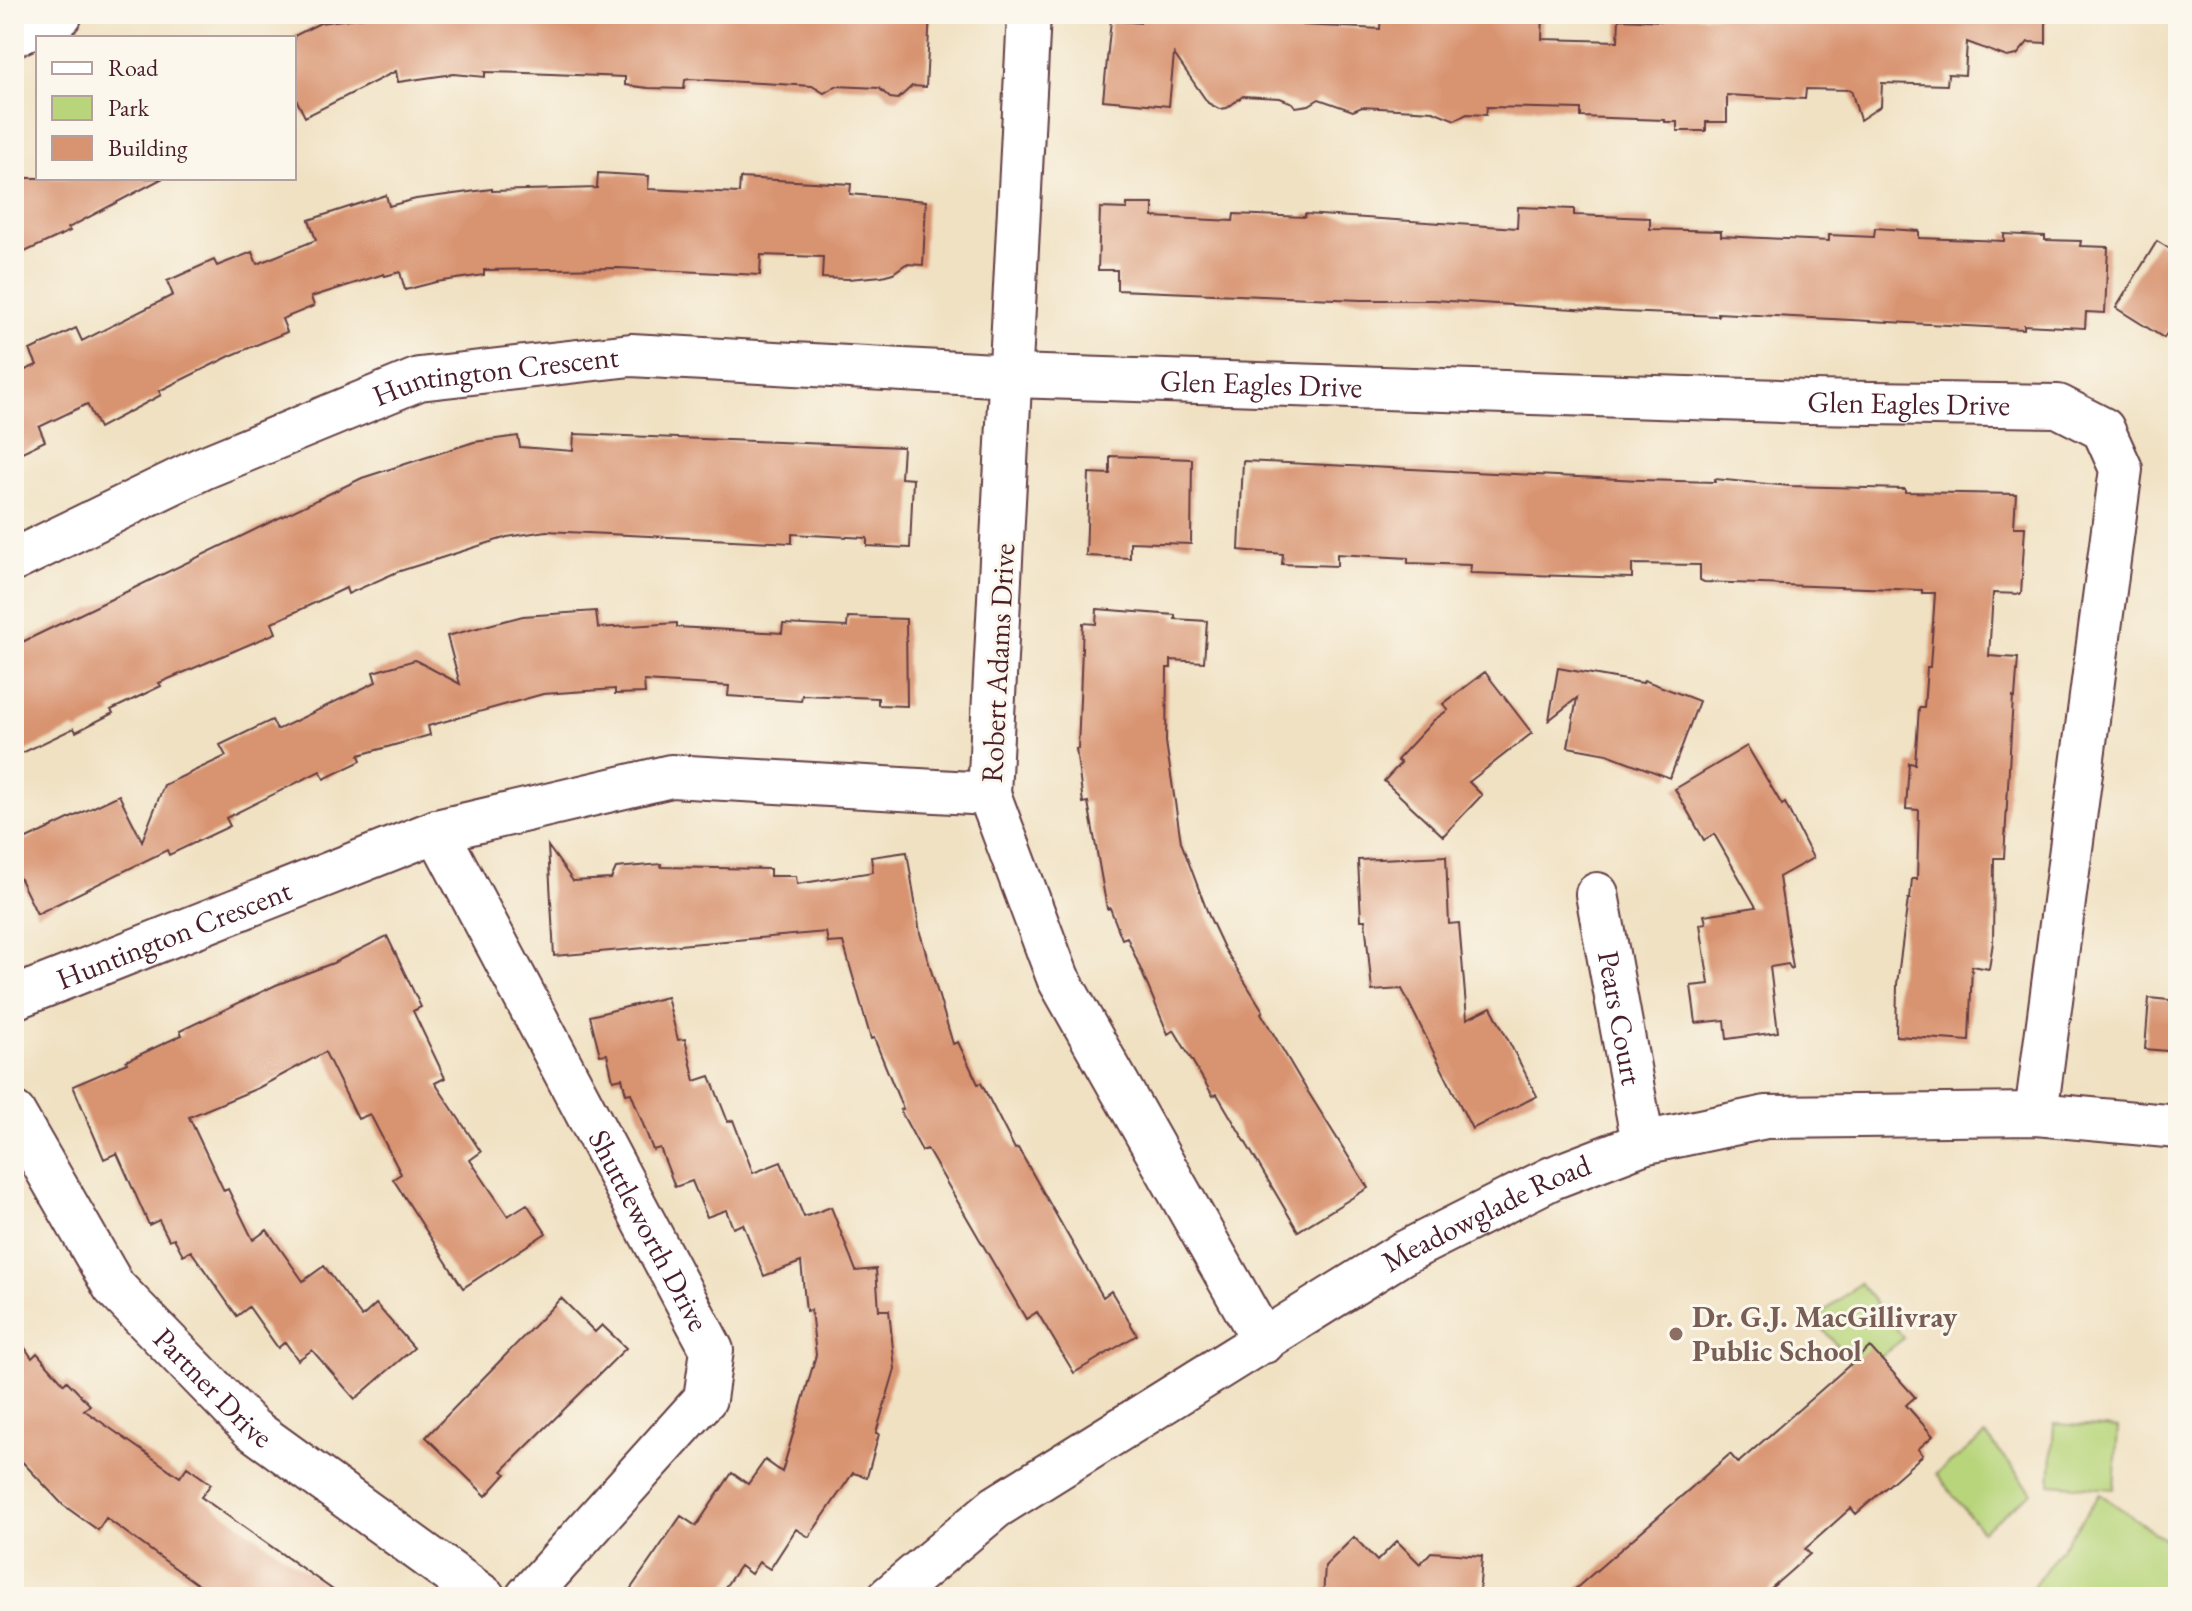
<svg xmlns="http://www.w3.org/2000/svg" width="2192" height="1611" viewBox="0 0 2192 1611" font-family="'EB Garamond',serif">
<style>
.green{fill:#b8d57b;stroke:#817a53;stroke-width:2}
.building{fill:#d89370}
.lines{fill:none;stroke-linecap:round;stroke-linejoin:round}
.street-casing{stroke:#633c42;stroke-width:46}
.street{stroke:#fff;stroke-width:42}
.education-dot{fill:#8d6e63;stroke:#fbf7ec;stroke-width:3}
.labels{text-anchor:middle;stroke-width:6;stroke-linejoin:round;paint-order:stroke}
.street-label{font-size:30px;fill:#4a1f2b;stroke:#fbf7ec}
.education-label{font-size:30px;font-weight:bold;fill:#785e54;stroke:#fbf7ec;text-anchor:start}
</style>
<rect width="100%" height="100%" fill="#fbf7ec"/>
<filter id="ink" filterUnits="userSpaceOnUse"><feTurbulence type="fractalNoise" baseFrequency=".0125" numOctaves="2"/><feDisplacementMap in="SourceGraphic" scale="16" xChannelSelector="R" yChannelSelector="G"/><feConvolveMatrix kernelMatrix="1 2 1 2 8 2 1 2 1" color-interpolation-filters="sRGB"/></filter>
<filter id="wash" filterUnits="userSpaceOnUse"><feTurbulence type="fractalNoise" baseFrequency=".006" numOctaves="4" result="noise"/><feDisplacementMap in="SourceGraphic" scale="32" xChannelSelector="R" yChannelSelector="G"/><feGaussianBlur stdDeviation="1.8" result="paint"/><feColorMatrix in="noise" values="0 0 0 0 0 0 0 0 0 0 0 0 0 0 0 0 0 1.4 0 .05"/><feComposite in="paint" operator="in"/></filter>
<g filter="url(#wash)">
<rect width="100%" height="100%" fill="#f0e1c2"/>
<path class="green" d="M1860,1283L1904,1338L1859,1373L1815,1319Z
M2054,1424L2118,1428L2114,1489L2050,1484Z
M1986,1435L2032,1492L1982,1531L1936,1474Z
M2100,1494L2178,1549V1597H2026Z"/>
<g id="blocks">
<path class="building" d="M387,14H930L926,87L912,86L898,99L890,98L879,88L836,86L824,93L812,86L690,79L685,80L684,89L648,88L625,85V77L526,73L485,72V77L453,74L398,82L396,71L305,117L294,95V36L320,23Z
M1141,14H1304L1303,25L1380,29L1381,14L1506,21V15H1543L1542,39L1618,41L1619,19L1664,21V16L2046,14V43L2028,42L2017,55L2007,57L1967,42L1965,75L1948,74L1947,85L1882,83L1881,106L1860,120L1851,90L1806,89L1805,99L1727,95V122H1706V131H1677V122H1664V120L1581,117V109L1487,107L1486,115L1467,114L1455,120L1433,111L1362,107L1353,111L1319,99L1309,105L1296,107L1293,103L1280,98L1243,96L1227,108L1219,109L1208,103L1174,54L1169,106L1103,100L1111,20L1140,23Z
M598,173L649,176L648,189L739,193L740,178L851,184L850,194L926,201L923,265L906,264L893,273L882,276L848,279L822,278L823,257L761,255L760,275L618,268L484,270V275L436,282L405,290L400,272L385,276L384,274L311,297L314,306L282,319L287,332L230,356L159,391L161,395L99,428L87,404L39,427L45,441L14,456V375L37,365L30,350L76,328L82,341L173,295L167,281L214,260L217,266L252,252L257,264L316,240L309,220L386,195L389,206L416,199L492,189V191L597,188Z
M14,178H163L68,228L70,231L14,257Z
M1127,204H1153V217L1233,221L1234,214L1305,217V214L1517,228L1518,207L1574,209V215L1650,218V229L1721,231V236L1829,241V235L1874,237L1875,228L1919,231V238L2004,241V234L2045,236V240L2081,241L2080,246L2108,247L2105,313L2086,312L2085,328L2024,325V329L1718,313V316L1622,312L1434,300H1361L1117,290V270H1098L1100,208L1127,209Z
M2157,241L2178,254V315L2164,338L2116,308Z
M574,434L903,447L901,478L913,479L910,548L867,546V538L792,534V543L546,531L507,537L397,572L348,594L346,588L272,623L276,633L159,683L161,686L111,710L113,713L76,732L74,728L14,757V646L362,478L474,442L518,436L520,447L573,451Z
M1110,456L1192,459L1191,544L1130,542V558L1086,556L1089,473L1110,474Z
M1243,461L1640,480L1715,482V479L1789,486L1905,489V492L2016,494L2014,527H2025L2021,594L1993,593L1989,656L2018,658L2015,698L2013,697L2004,858H1994L1993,942L1989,969L1972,966L1969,1041L1896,1036L1897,984L1908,899H1910L1912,879H1917L1919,810L1906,809L1909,763L1915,764L1919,708H1924L1927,667H1930L1935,593H1922V590L1704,582L1700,580V565L1632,564V578L1470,573L1471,565L1408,563V558L1337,554V566L1282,564L1283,554L1239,550Z
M1097,609L1175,615V619L1207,621L1204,662L1171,660V668H1167L1166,742L1181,842L1209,916L1224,948L1263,1011L1261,1013L1300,1079L1368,1188L1298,1231L1217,1094L1213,1096L1174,1030L1168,1034L1127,937L1122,939L1110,908L1107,909L1088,802L1083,803L1076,749H1078L1083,623L1096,624Z
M596,611L598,628L677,623V627L782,633L783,624L847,627L848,617L906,619L907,706L878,705V698L802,695L801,701L728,696L729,686L644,681L645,693L615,694V689L543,694L428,726L430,735L359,755L361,761L324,779L320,771L226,818L230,826L169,855L167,850L37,914L14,867V845L119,795L142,841L164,785L226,756L220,745L272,720L277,730L376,682L373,672L415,660L460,684L447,636L523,616Z
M1558,668L1643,683L1644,680L1699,701L1670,778L1607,754L1568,747L1577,698L1549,720Z
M1485,672L1532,733L1469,782L1482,795L1443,836L1384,781L1401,763L1397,760L1434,720L1448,710L1443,704Z
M1747,746L1782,805L1785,803L1813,858L1779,877L1793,968L1791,969L1788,964L1770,967L1778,1032L1727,1039L1725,1020L1696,1023L1691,986L1709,984L1700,924L1706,923L1704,915L1756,907L1714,834L1704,840L1675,789Z
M548,846L573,881L611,879L616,868L661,864V867L770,869V876H796L797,884L873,872L871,857L907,852L920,933L953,1044L958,1042L978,1084L981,1083L1015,1149L1018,1148L1103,1297L1111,1291L1137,1335L1074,1373L1037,1312L1026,1319L927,1149L922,1151L900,1110L903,1109L874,1038L871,1039L843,942L828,943L826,932L554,956Z
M1446,856L1449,924L1459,923L1467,1019L1491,1007L1537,1096L1472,1129L1402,989L1372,991L1365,920H1361L1358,860Z
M387,936L421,1007L413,1011L445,1078L435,1083L481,1152L470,1160L508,1216L527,1204L546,1233L463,1288L393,1179L401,1174L370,1114L358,1119L325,1052L258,1088L189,1117L224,1191L228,1189L253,1240L267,1230L303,1281L324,1266L362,1317L376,1304L414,1348L355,1399L312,1350L298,1360L285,1342L278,1348L249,1307L237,1316L191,1251L183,1255L174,1238L169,1240L159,1220L149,1225L117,1153L104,1159L73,1086L127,1063L126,1061L182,1035L180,1031L276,985L333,963Z
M667,997L678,1040L685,1039L695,1081L710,1076L728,1122L733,1120L753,1173L781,1162L804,1217L831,1207L856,1271L876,1269L879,1310H889L895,1369L876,1433L879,1434L867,1477L853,1473L809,1537L796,1529L770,1569L759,1562L751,1574L740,1566L718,1597H625L681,1516L696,1526L732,1473L748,1484L765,1460L782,1472L816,1355L811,1310L806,1311L801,1262L764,1276L743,1224L733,1228L726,1210L707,1217L692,1181L675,1187L660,1148L653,1150L631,1093L626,1094L622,1078L613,1080L607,1054L600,1055L590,1016Z
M2149,998L2178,1001V1052L2145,1049Z
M561,1298L595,1332L602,1325L626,1348L502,1471L506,1474L486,1496L426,1437Z
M14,1332L32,1358L37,1353L64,1384L67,1381L90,1405L84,1410L180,1477L187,1467L211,1484L201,1497L343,1597H215L106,1518L98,1530L63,1505L14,1453Z
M1870,1347L1915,1397L1906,1405L1933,1436L1918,1449L1923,1455L1856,1514L1851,1508L1805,1549L1810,1554L1761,1597H1566L1730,1454L1738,1463Z
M1354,1537L1377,1561L1397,1541L1420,1564L1431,1552L1482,1556L1479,1597H1323L1325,1566Z"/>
</g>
</g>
<g filter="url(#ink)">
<use href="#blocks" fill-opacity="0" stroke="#633c42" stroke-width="2"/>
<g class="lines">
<defs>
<g id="street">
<path d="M1029,14L989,794L1058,978L1264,1342"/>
<path d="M14,35L61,14"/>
<path id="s1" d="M14,560L203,468L419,379L631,355L1013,376L1809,402L2058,406L2103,429L2121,469L2036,1114"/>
<path id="s2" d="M437,831L712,1350L705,1399L527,1597"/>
<path id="s3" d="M1597,894L1643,1143"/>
<path id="s4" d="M14,998L437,831L671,776L989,794"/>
<path id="s5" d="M14,1113L114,1287L252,1429L484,1597"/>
<path id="s6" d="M889,1597L996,1507L1403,1253L1552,1178L1643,1143L1766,1117L2036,1114L2178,1127"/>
</g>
</defs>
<use href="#street" class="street-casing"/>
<use href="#street" class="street"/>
</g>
</g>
<circle class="education-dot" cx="1676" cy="1334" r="8"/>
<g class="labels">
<g class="street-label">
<text dy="10" stroke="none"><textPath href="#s1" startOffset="520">Huntington Crescent</textPath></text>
<text dy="10" stroke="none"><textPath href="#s1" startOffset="1288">Glen Eagles Drive</textPath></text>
<text dy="10" stroke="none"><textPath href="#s1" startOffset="1936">Glen Eagles Drive</textPath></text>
<text transform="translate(998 663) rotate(-87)" y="10">Robert Adams Drive</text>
<text dy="10" stroke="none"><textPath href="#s4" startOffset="172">Huntington Crescent</textPath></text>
<text dy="10" stroke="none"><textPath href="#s3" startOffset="126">Pears Court</textPath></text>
<text dy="10" stroke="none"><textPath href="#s6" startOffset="712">Meadowglade Road</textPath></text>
<text dy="10" stroke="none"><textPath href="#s2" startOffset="452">Shuttleworth Drive</textPath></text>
<text dy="10" stroke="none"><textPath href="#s5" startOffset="342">Partner Drive</textPath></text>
</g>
<g class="education-label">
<text x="1692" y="1327">Dr. G.J. MacGillivray<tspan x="1692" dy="34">Public School</tspan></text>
</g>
</g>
<rect width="2192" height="1611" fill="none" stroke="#fbf7ec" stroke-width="48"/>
<rect x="36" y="36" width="260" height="144" fill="#fbf7ec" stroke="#b4a19f" stroke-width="2"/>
<rect x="52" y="62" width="40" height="12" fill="#ffffff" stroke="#b4a19f" stroke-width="2"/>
<text x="108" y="76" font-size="24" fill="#4a1f2b">Road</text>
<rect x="52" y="96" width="40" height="24" fill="#b8d57b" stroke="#b4a19f" stroke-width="2"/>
<text x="108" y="116" font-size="24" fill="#4a1f2b">Park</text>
<rect x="52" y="136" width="40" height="24" fill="#d89370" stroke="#b4a19f" stroke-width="2"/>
<text x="108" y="156" font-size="24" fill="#4a1f2b">Building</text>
</svg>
